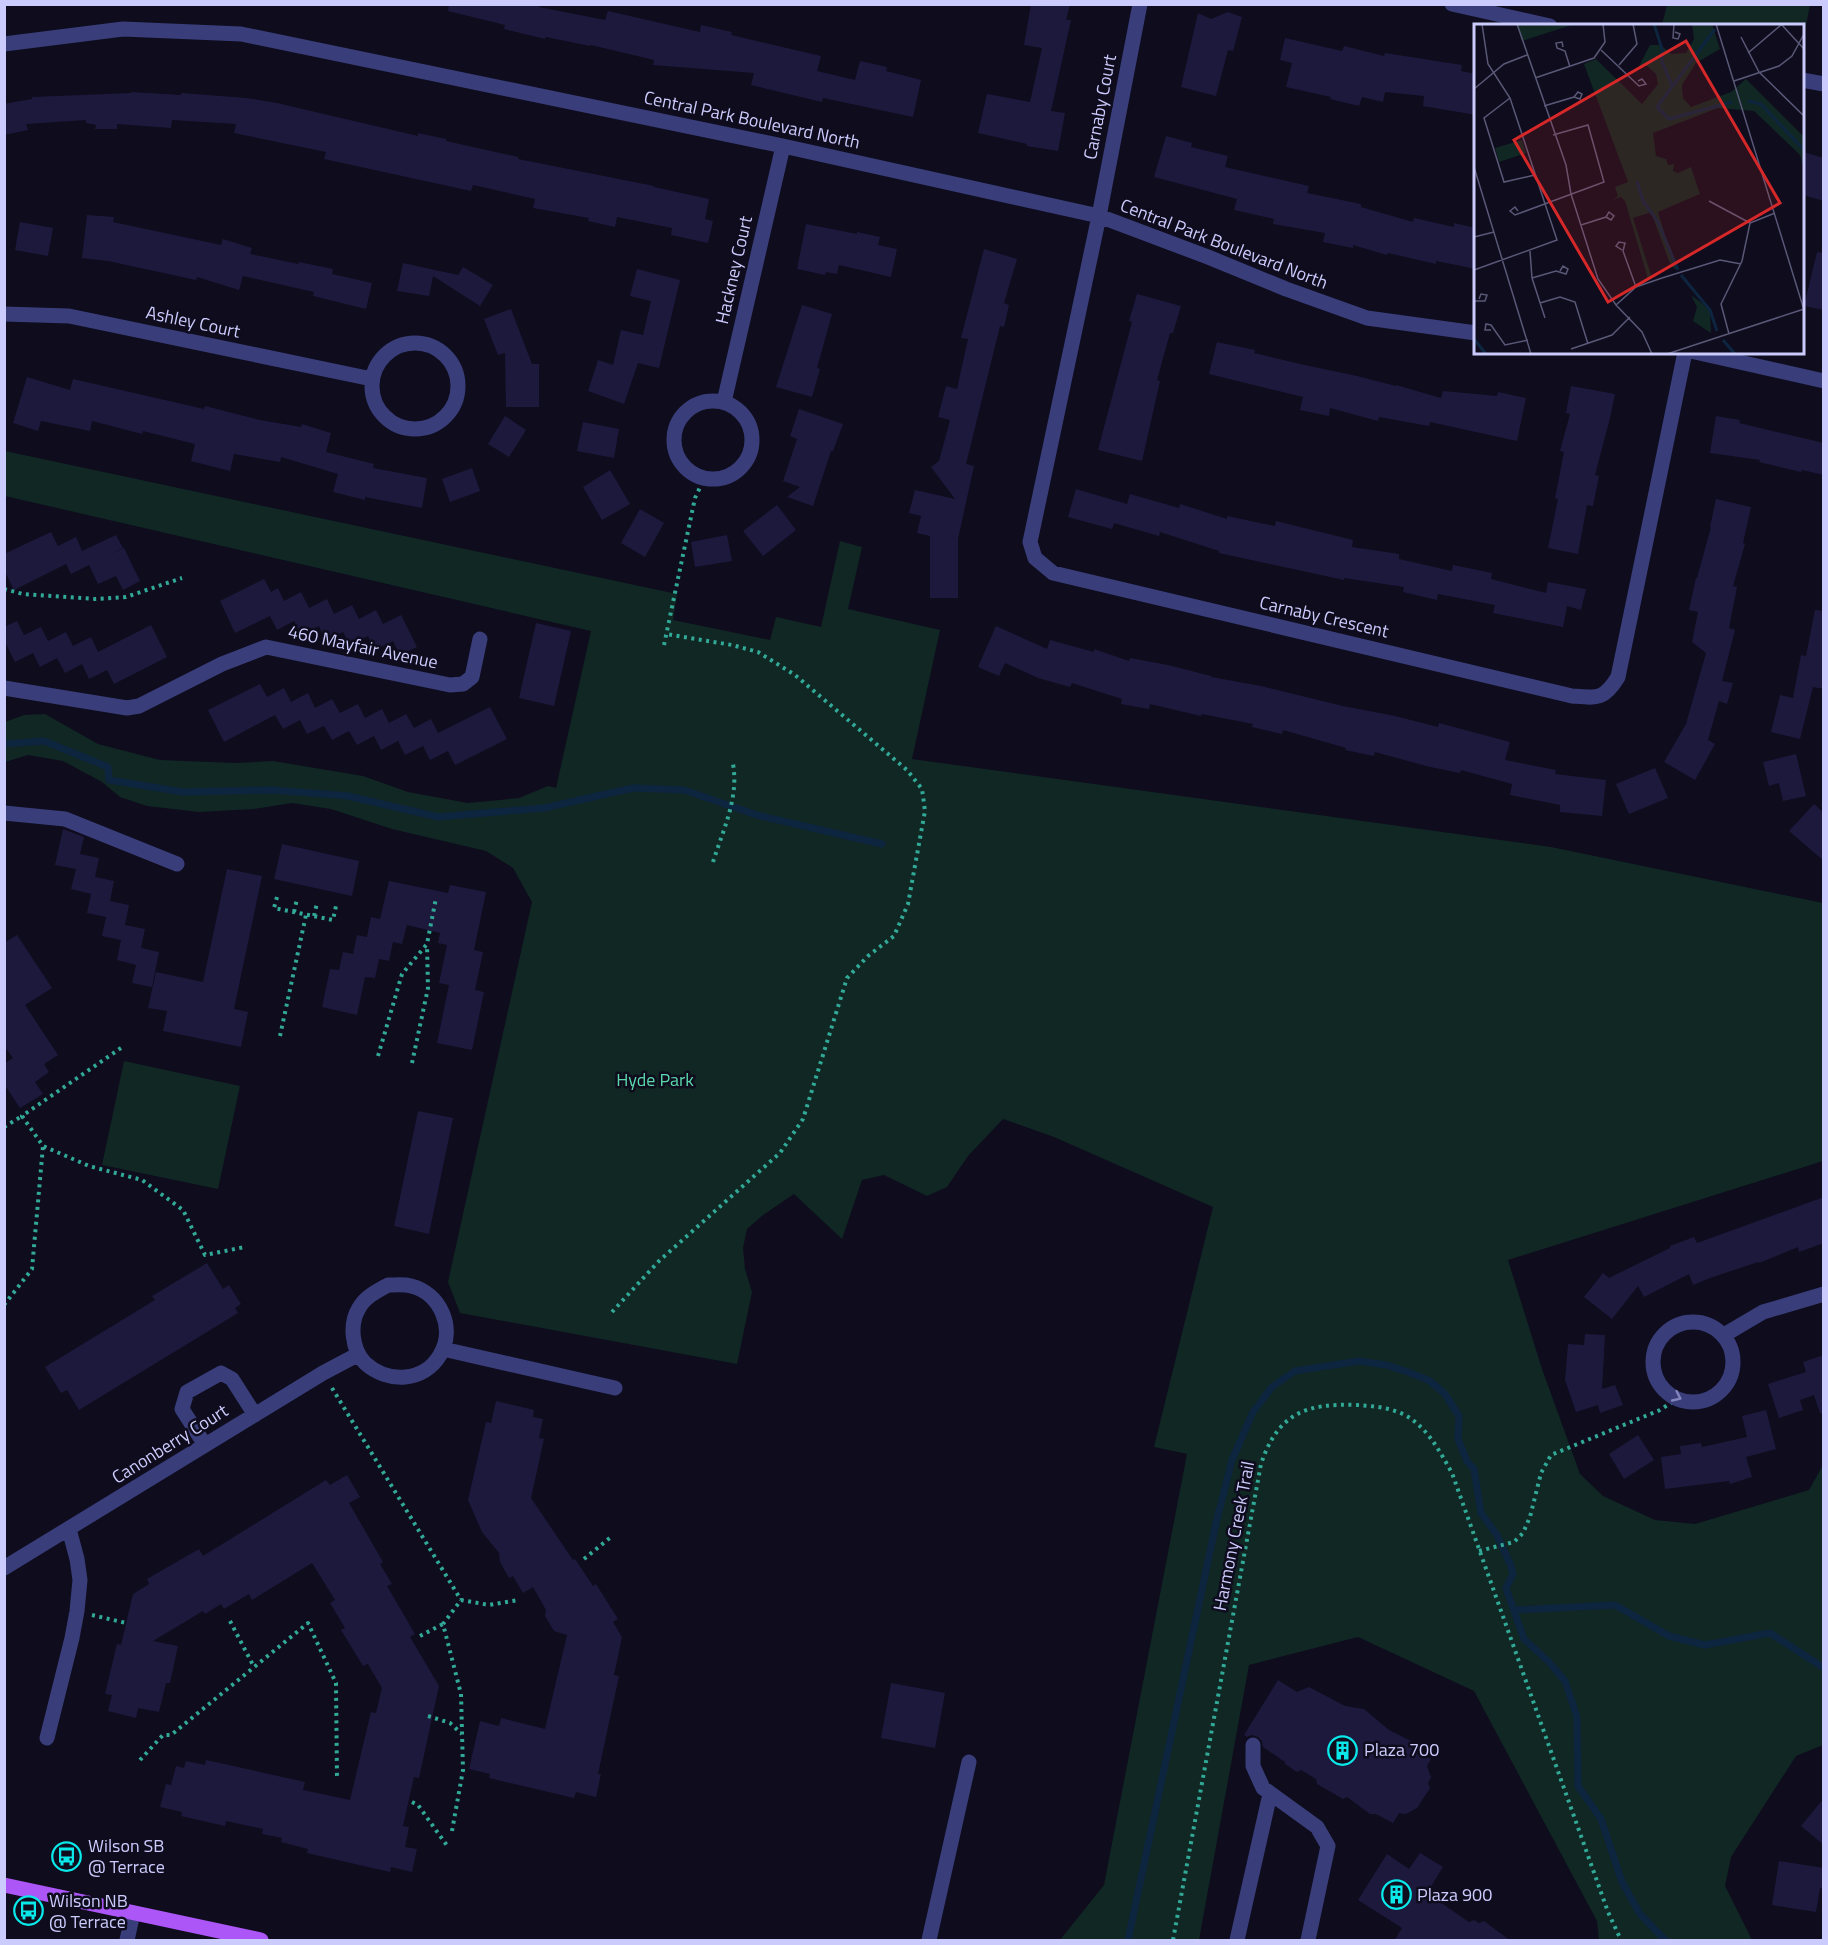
<svg xmlns="http://www.w3.org/2000/svg" width="1828" height="1945" viewBox="0 0 1828 1945" font-family="'Titillium Web',sans-serif">
<style>
.green{fill:#102724}
.lines{fill:none;stroke-linecap:round;stroke-linejoin:round}
.stream{stroke:#0e2540;stroke-width:7}
.building{fill:#1d193d}
.path{stroke:#32a997;stroke-width:4;stroke-dasharray:3 4.5;stroke-linecap:butt}
.minor{stroke:#393d7a;stroke-width:15}
.major{stroke:#ac56f8;stroke-width:15}
.oneway{stroke:#8284bc}
.labels{text-anchor:middle;stroke-width:5;stroke-linejoin:round;paint-order:stroke}
.street-label{font-size:18px;fill:#cccbfd;stroke:#0e0c1d}
.park-label{font-size:18px;fill:#5bd9ad;stroke:#0e0c1d}
.poi-label{font-size:18px;fill:#cccbfd;stroke:#0e0c1d;text-anchor:start}
.inset-river{fill:none;stroke:#0e2540;stroke-width:3}
.inset-road{fill:none;stroke:#5a5877;stroke-width:1.5}
.view{fill:#d62828;fill-opacity:0.15;stroke:#d62828;stroke-width:3}
.inset-edge{fill:none;stroke:#cccbfd;stroke-width:3}
</style>
<rect width="100%" height="100%" fill="#0e0c1d"/>
<path class="green" d="M1667,5V4L1810,5L1803,41L1802,26L1662,25Z
M5,451L677,594L673,620L770,640L776,617L821,627L840,541L862,547L848,609L940,630L912,759L1551,847L1823,903V1161L1508,1260L1542,1369L1580,1474L1603,1496L1655,1520L1695,1524L1809,1490L1823,1465V1745L1796,1756L1731,1857L1725,1886L1752,1940H1599L1597,1921L1474,1691L1358,1637L1249,1665L1199,1940H1060L1104,1885L1187,1454L1154,1447L1213,1207L1054,1137L1003,1119L968,1156L947,1187L927,1196L884,1175L862,1180L842,1239L794,1194L763,1215L747,1229L743,1248L745,1269L752,1292L737,1364L460,1313L448,1282L532,902L513,868L486,851L392,829L331,809L292,803L254,809L199,812L147,806L120,797L102,782L63,761L28,755L5,762V722L24,715L45,714L98,744L160,760L235,763L273,761L363,776L408,792L468,803L519,798L548,786L556,788L591,631L5,496Z
M124,1061L240,1086L218,1189L102,1165Z"/>
<g class="lines">
<path class="stream" d="M4,744L44,741L108,767L109,780L183,792L272,790L348,796L438,817L544,808L633,788L684,790L760,816L882,844
M1514,1610L1615,1605L1669,1636L1705,1645L1770,1633L1824,1668
M1128,1940L1216,1523L1232,1460L1253,1412L1272,1387L1295,1371L1359,1361L1386,1365L1408,1372L1430,1381L1445,1394L1459,1416L1458,1439L1467,1461L1474,1469L1481,1513L1497,1535L1511,1566L1513,1574L1506,1588L1524,1639L1549,1662L1565,1681L1577,1717L1578,1786L1601,1819L1622,1882L1640,1914L1665,1940"/>
</g>
<path class="building" d="M449,4H540L539,7L605,20L608,11L700,32L701,25L732,32L731,35L821,56L817,71L855,80L860,61L887,67L886,71L921,80L913,117L823,98L822,102L751,85L754,73L653,65L654,60L591,45L590,46L546,37L545,39L504,29L505,25L448,11Z
M1031,4H1070L1066,20H1071L1051,111L1065,113L1058,151L1027,146V144L978,133L987,94L1030,102L1042,48L1024,45Z
M1228,12L1242,17L1233,51L1228,50L1216,96L1181,87L1198,13L1211,19Z
M1285,38L1342,51L1344,46L1384,56L1385,53L1462,65L1461,71L1476,74V115L1423,106L1424,96L1385,92L1383,102L1362,97L1359,106L1330,99L1331,97L1286,87L1292,63L1280,60Z
M131,92L181,95V93L246,98L277,103L418,136V133L446,139V141L518,157V159L654,186V187L709,199L705,219L713,221L708,243L671,235L672,228L617,217L615,227L588,221L589,218L533,208L535,199L473,185L471,191L324,159L326,152L234,133L236,124L172,120L171,128L117,124V129H95L96,125L86,123V120L26,124L28,130L4,135V104L32,99V97L131,93Z
M1166,136L1192,143L1191,147L1228,156L1225,167L1309,186L1307,193L1361,204V207L1413,222L1414,218L1454,227V223L1476,228V269L1436,261V264L1388,253L1387,255L1353,245V248L1323,242L1325,233L1273,224L1274,219L1234,210L1237,199L1154,177Z
M1803,152L1824,158V201L1803,195Z
M87,215L114,217L113,222L221,245L223,239L252,248L250,254L298,264L299,262L333,269L332,274L372,283L366,309L313,296L314,292L243,276L239,290L197,277L196,280L108,261L82,258Z
M20,222L53,228L48,256L15,250Z
M806,224L857,234V232L880,237L878,245L897,249L891,277L839,265L837,274L826,272L825,275L797,269Z
M984,249L1017,259L1004,303L1009,305L1004,327L1000,326L966,464L974,466L958,539V598H930V536L917,533L921,516L909,513L915,490L955,499L931,467L939,461L950,420L938,417L946,386L957,389L968,339L961,338Z
M1817,252L1824,253V310L1804,306Z
M403,263L458,275L463,267L493,285L480,306L433,276L429,296L397,291Z
M637,269L680,280L659,368L638,363L624,404L588,391L598,360L613,365L621,330L643,335L651,301L630,296Z
M1137,294L1181,306L1173,333H1170L1157,380L1160,381L1142,461L1098,450L1132,322L1129,321Z
M802,305L832,314L817,368L820,369L812,397L776,387Z
M511,309L532,364H539V407H506L505,353L498,355L484,319Z
M1217,342L1255,350L1254,353L1300,364L1357,376L1396,386V385L1441,398L1443,391L1497,396L1498,392L1526,398L1517,441L1430,422L1429,426L1379,417L1378,421L1330,408L1329,416L1300,410L1303,397L1209,374Z
M27,377L70,390L73,379L204,409L205,406L260,420L301,427L302,424L331,433L326,452L374,464L373,468L427,478L422,508L365,497V500L333,492L338,474L281,457L280,462L234,454L230,471L191,461L195,444L143,431L142,434L92,421L90,431L41,421L38,431L13,423Z
M1571,386L1615,394L1610,418L1595,475L1599,476L1593,506L1587,505L1578,554L1548,548L1558,499L1555,498L1564,452L1560,451L1570,414L1566,413Z
M799,409L843,424L833,451H831L813,506L787,497L800,487L783,481L797,439L790,436Z
M505,416L526,430L509,457L488,444Z
M1716,416L1740,420L1739,423L1824,443V475L1802,470L1801,472L1759,462L1760,460L1710,453Z
M583,422L619,429L614,458L577,451Z
M472,468L480,491L450,502L442,479Z
M610,470L630,504L602,520L583,487Z
M1076,489L1127,504L1130,494L1179,508L1180,504L1227,519V516L1275,526L1276,521L1353,540L1352,547L1399,554V559L1452,571L1453,565L1492,573L1491,579L1546,593L1548,582L1586,589L1581,610L1567,606L1563,627L1493,613L1495,605L1438,594L1437,600L1403,592L1404,587L1344,578V580L1219,553V551L1160,532L1159,536L1114,523L1112,529L1068,517Z
M1716,499L1751,507L1743,543L1745,544L1733,586L1737,587L1729,628L1735,630L1722,681L1733,683L1727,704L1719,701L1708,740L1715,744L1695,780L1664,762L1686,724L1706,653L1692,642L1698,612L1689,610L1696,578H1697L1711,527H1710Z
M777,505L796,530L763,556L743,531Z
M640,509L664,523L645,557L621,543Z
M51,532L58,546L76,537L82,551L116,535L123,548L106,556L124,548L140,581L123,590L116,576L98,584L89,565L71,574L66,564L14,590L4,570V554Z
M727,535L732,561L695,567L691,542Z
M264,579L271,592L278,588L284,601L301,592L309,608L327,599L334,614L352,605L359,619L376,610L383,624L401,615L417,647L400,655L393,641L375,650L368,636L350,645L343,632L325,640L319,626L301,635L294,621L277,630L270,616L235,633L220,601Z
M1815,610L1824,611V689L1813,687L1800,739L1771,732L1780,695L1793,698L1801,655L1806,656Z
M17,621L24,635L41,627L48,641L66,632L73,646L91,637L98,652L151,625L167,657L114,684L107,670L89,679L82,664L65,673L57,658L40,667L33,653L15,662L4,640V627Z
M536,623L571,631L554,706L519,698Z
M996,626L1047,649L1050,640L1094,652V649L1129,661L1130,658L1168,665L1211,676V677L1261,686L1343,706L1395,716L1438,727L1439,723L1510,742L1505,760L1556,770L1555,774L1606,780L1602,816L1560,812V805L1510,795L1512,784L1461,770L1460,773L1430,767L1375,752L1374,756L1345,750L1346,748L1283,730L1282,734L1252,727L1253,724L1202,714L1201,716L1150,704L1149,709L1121,704L1122,699L1072,683L1070,687L1038,678L1005,663L999,676L978,667Z
M260,684L267,697L284,688L291,702L308,693L315,708L332,699L340,713L358,704L365,718L382,709L389,723L406,714L414,728L431,719L438,733L490,707L507,739L455,765L448,751L430,760L423,746L405,755L398,741L381,750L374,736L357,745L349,731L332,740L324,726L307,734L300,720L283,729L275,715L224,742L208,710Z
M1796,754L1806,796L1783,801L1779,783L1769,786L1763,762Z
M1655,768L1668,798L1629,814L1616,784Z
M1814,804L1824,813V861L1789,831Z
M63,829L84,837L80,854L99,858L95,877L114,881L110,901L129,905L125,925L145,929L141,948L159,952L152,987L132,983L136,965L117,960L121,940L102,936L106,917L87,913L91,894L71,889L76,869L55,865Z
M282,844L359,861L352,896L274,879Z
M227,869L262,876L234,1009L248,1012L241,1047L163,1031L167,1011L148,1008L156,972L203,982Z
M389,881L448,893L450,885L486,892L474,950L483,952L475,990L484,992L472,1050L437,1043L449,985L439,983L447,945L438,943L440,933L407,925L402,944L393,942L389,961L379,959L375,978L365,977L357,1015L322,1007L330,969L339,970L343,952L353,954L357,935L367,937L371,917L380,919Z
M17,935L52,988L25,1005L58,1055L44,1064L49,1072L35,1082L43,1094L20,1108L4,1084V1064L13,1058L4,1046V943Z
M418,1111L453,1118L429,1234L394,1226Z
M1824,1197V1243L1799,1252L1798,1247L1759,1263L1758,1262L1710,1278L1693,1285L1689,1274L1644,1297L1638,1286L1612,1319L1584,1297L1603,1273L1609,1278L1670,1248V1246L1694,1237L1697,1243Z
M207,1263L223,1289L229,1285L241,1304L235,1308L238,1313L79,1410L67,1390L61,1393L45,1367L155,1300L152,1296Z
M1585,1334L1605,1335L1602,1389L1615,1385L1623,1405L1600,1413L1598,1405L1576,1412L1565,1380L1568,1344L1584,1345Z
M1824,1355V1413H1820L1814,1395L1800,1400L1803,1410L1779,1418L1768,1384L1806,1372L1803,1362Z
M496,1401L534,1410L533,1417L543,1419L539,1438L544,1439L531,1498L573,1560L575,1559L593,1586L596,1584L618,1619L613,1622L622,1637L614,1675L619,1676L598,1774H601L596,1797L576,1792L574,1798L489,1778L490,1774L469,1769L480,1721L499,1726L501,1718L545,1729L567,1635L554,1631L545,1616L546,1610L533,1587L523,1593L513,1576L509,1578L500,1562L499,1553L482,1532L468,1500L486,1422L491,1423Z
M1766,1410L1776,1449L1746,1457L1752,1477L1730,1484L1729,1481L1665,1489L1661,1457L1681,1454L1680,1446L1701,1443L1702,1447L1747,1437L1742,1416Z
M1638,1435L1654,1460L1624,1479L1609,1454Z
M347,1475L360,1497L349,1503L383,1562L380,1564L392,1584L387,1586L415,1634L410,1637L439,1686L419,1778L414,1777L403,1826L409,1827L405,1847L417,1849L412,1872L391,1867L390,1872L307,1853L308,1849L281,1842L282,1838L262,1834L263,1829L226,1821L225,1826L181,1816L182,1812L160,1807L166,1784L171,1785L176,1766L184,1768L186,1761L205,1765L206,1760L305,1782L303,1790L350,1800L371,1712L376,1713L382,1688L368,1664L363,1666L341,1630L345,1628L330,1603L335,1600L312,1563L252,1600L249,1594L224,1609L221,1604L205,1614L203,1611L153,1641L178,1646L170,1683H166L159,1712L138,1708L136,1718L108,1711L112,1695L105,1694L117,1644L121,1645L133,1594L149,1584L147,1579L199,1549L203,1556L326,1480L330,1485Z
M1278,1680L1297,1692L1309,1687L1345,1706L1364,1709L1389,1730L1417,1744L1414,1750L1431,1759L1427,1766L1431,1777L1428,1783L1430,1788L1417,1808L1406,1814L1399,1813L1393,1823L1376,1814H1370L1347,1797L1343,1799L1317,1784L1316,1779L1301,1770L1297,1772L1285,1764V1762L1263,1747L1262,1741L1258,1737L1252,1735L1247,1737L1244,1735Z
M891,1683L945,1693L935,1748L881,1738Z
M1824,1798V1845L1801,1826Z
M1420,1853L1443,1867L1427,1893L1469,1922L1474,1920L1479,1923L1484,1921L1511,1941H1394L1402,1928L1358,1900L1387,1854L1409,1869Z
M1779,1861L1824,1868V1889L1820,1888L1816,1912L1772,1905Z"/>
<g class="lines">
<path class="path" d="M4,589L23,594L95,599L126,597L182,578
M664,645L695,498L704,479
M713,862C723,830 739,798 733,764
M277,897L274,908L333,920L336,906
M294,912L297,899
M314,916L317,903
M280,1036L306,915
M121,1048L22,1116L43,1146L89,1166L142,1180L183,1210L205,1255L245,1247
M378,1056L402,974L427,944L436,898
M412,1063L428,988L427,945
M4,1127L22,1116
M4,1305L32,1269L43,1146
M612,1312L659,1261L780,1153L803,1119L847,978L868,956L894,936L908,904L925,811L922,789L907,770L795,675L758,652L732,645L666,634
M332,1388L461,1600
M1479,1551L1514,1542L1523,1533L1530,1517L1541,1473L1551,1455L1660,1410L1677,1399
M584,1559L611,1537
M92,1615L126,1623
M230,1621L254,1667
M420,1636L443,1624
M428,1716L450,1723L462,1734
M140,1760L163,1735H171L308,1623L336,1683L337,1780
M412,1802L418,1805L448,1847
M452,1831L463,1770L461,1694L443,1624L461,1600L489,1605L518,1600
M1173,1940L1261,1464C1278,1413 1306,1403 1357,1405C1374,1406 1395,1408 1410,1418C1430,1432 1440,1452 1452,1473L1608,1912L1621,1940"/>
<path class="minor" d="M1140,4L1099,216L1030,542L1035,558L1053,573L1572,696C1597,698 1604,700 1618,677L1685,352
M1452,4L1550,26
M4,44L123,29L241,34L783,146L1099,216L1208,257L1286,289L1367,318L1476,333
M1802,80L1824,84
M4,314L69,316L372,379
M372 386a43 43 0 1 1 86 0a43 43 0 1 1-86 0Z
M1695,352L1824,381
M674 440a39 39 0 1 1 78 0a39 39 0 1 1-78 0Z
M724,402L783,146
M4,688L127,708L139,706L222,664L266,647L450,685L463,684L472,677L480,639
M4,813L65,819L177,864
M388,1285C395,1285 403,1284 411,1286C440,1293 456,1328 440,1355C424,1382 388,1384 365,1363C352,1350 349,1324 359,1308C365,1297 377,1291 388,1285Z
M1653 1362a40 40 0 1 1 80 0a40 40 0 1 1-80 0Z
M1724,1335L1763,1312L1824,1294
M443,1349L615,1388
M205,1445L182,1409L187,1392L221,1373L232,1379L255,1415
M4,1568L323,1373L357,1355
M47,1738L72,1638L77,1611L80,1580L77,1559L69,1529
M1253,1745V1766L1263,1788L1317,1827L1328,1846L1308,1940
M127,1940L133,1913
M929,1940L969,1762
M1237,1940L1270,1794"/>
<path class="major" d="M4,1885L261,1940"/>
</g>
<defs><path id="oneway-chevron" d="M-2-3.5L2.5 0L-2 3.5" fill="none" stroke-width="1.6" stroke-linecap="round" stroke-linejoin="round" transform="scale(1.5)"/></defs>
<use class="oneway" href="#oneway-chevron" transform="translate(1677 1397) rotate(25)"/>
<defs>
<symbol id="building-ring" viewBox="-11 -11 22 22"><circle r="9.5" fill="#0e0c1d" stroke="#0ae8e9" stroke-width="1.5"/><path d="M-4-6H4V6H1V3H-1V6H-4ZM-2.5-4.3h1.7v1.8h-1.7ZM.8-4.3h1.7v1.8H.8ZM-2.5-1h1.7V.8h-1.7ZM.8-1h1.7V.8H.8Z" fill="#0ae8e9"/></symbol>
<symbol id="bus-ring" viewBox="-11 -11 22 22"><circle r="9.5" fill="#0e0c1d" stroke="#0ae8e9" stroke-width="1.5"/><path d="M-5-6H5V4H4V6H2V4H-2V6H-4V4H-5ZM-3.5-4V0h7V-4ZM-3.5 1.2v1.5H-2V1.2ZM2 1.2v1.5H3.5V1.2Z" fill="#0ae8e9"/></symbol>
</defs>
<g fill-rule="evenodd">
<use href="#building-ring" x="1326" y="1734" width="33" height="33"/>
<use href="#bus-ring" x="50" y="1840" width="33" height="33"/>
<use href="#building-ring" x="1380" y="1878" width="33" height="33"/>
<use href="#bus-ring" x="12" y="1894" width="33" height="33"/>
</g>
<g class="labels">
<g class="street-label">
<text transform="translate(1100 107) rotate(-79)" y="6">Carnaby Court</text>
<text transform="translate(752 120) rotate(12)" y="6">Central Park Boulevard North</text>
<text transform="translate(1224 244) rotate(21)" y="6">Central Park Boulevard North</text>
<text transform="translate(734 270) rotate(-77)" y="6">Hackney Court</text>
<text transform="translate(193 322) rotate(12)" y="6">Ashley Court</text>
<text transform="translate(1324 617) rotate(13)" y="6">Carnaby Crescent</text>
<text transform="translate(363 647) rotate(12)" y="6">460 Mayfair Avenue</text>
<text transform="translate(170 1444) rotate(-32)" y="6">Canonberry Court</text>
<text transform="translate(1234 1536) rotate(-79)" y="6">Harmony Creek Trail</text>
</g>
<g class="park-label">
<text x="655" y="1086">Hyde Park</text>
</g>
<g class="poi-label">
<text x="1364" y="1756">Plaza 700</text>
<text x="88" y="1852">Wilson SB<tspan x="88" dy="21">@ Terrace</tspan></text>
<text x="1417" y="1901">Plaza 900</text>
<text x="49" y="1907">Wilson NB<tspan x="49" dy="21">@ Terrace</tspan></text>
</g>
</g>
<g transform="translate(1474 24)">
<rect width="330" height="330" fill="#0e0c1d"/>
<path d="M43,0H98V1L48,17ZM218,0H238L246,25L222,39L208,61L209,74L217,83L257,68L272,55L330,113V146L326,131L280,87L244,84L179,109L182,132L192,135L194,141L200,140L199,147L204,149L217,143L226,170L184,188L198,234L205,244L200,245L195,237L178,191L175,189L159,194L178,254L174,255L151,177L147,173L139,176L144,172L141,163L154,158L110,40L122,35L168,80L184,60L182,50L173,42H165L176,21H187L197,30L212,29L220,15ZM48,116L52,129L25,138L21,124ZM217,271L236,285L237,309L219,297L223,283Z" fill="#102724"/>
<path class="inset-river" d="M180,0L188,25V38L198,61M241,5L183,83L195,95L258,78M274,77L287,80L330,126M163,157L169,177L184,198L204,246M207,251L236,286L243,307M0,315L12,330M249,316L261,330"/>
<path class="inset-road" d="M43,0L92,141L97,170L124,255L142,281L168,308L178,330M200,0L199,14L204,15L206,10L201,8M242,0L330,286M307,0L330,25M267,13L285,48L330,92M89,23L88,18L82,19L83,24L91,27L96,43M127,26L165,62L172,60L168,55L164,57M274,29L307,1M145,41L163,20L159,0M61,54L120,34L131,18L129,0M260,57L305,42L318,32L330,10M0,65L30,40L53,31M36,74L10,94L30,158L61,151M70,82L100,73L104,68L108,70L106,75L100,73M0,143L57,330M235,177L276,199M44,187L41,183L36,187L41,191L130,158L114,101L79,111M107,201L132,193L135,188L140,192L137,196L132,193M0,213L20,208M148,226L142,222L145,218L151,219L149,227L162,263M56,227L58,254L71,294M0,246L83,216L36,74L14,40L8,0M58,254L82,247L92,250L94,245L89,242L86,247M0,277H11L13,271L7,270L5,275M66,279L86,273L101,278L114,320M142,281L162,263L188,254L246,236L267,240M17,306H11L12,300L17,301L31,321L54,316M255,310L247,280L268,237L276,199L301,189M97,325L138,311L156,293M193,330L330,285"/>
<path class="view" d="M212,17L306,179L134,278L40,116Z"/>
<rect width="330" height="330" class="inset-edge"/>
</g>
<rect width="1828" height="1945" fill="none" stroke="#cccbfd" stroke-width="12"/>
</svg>
